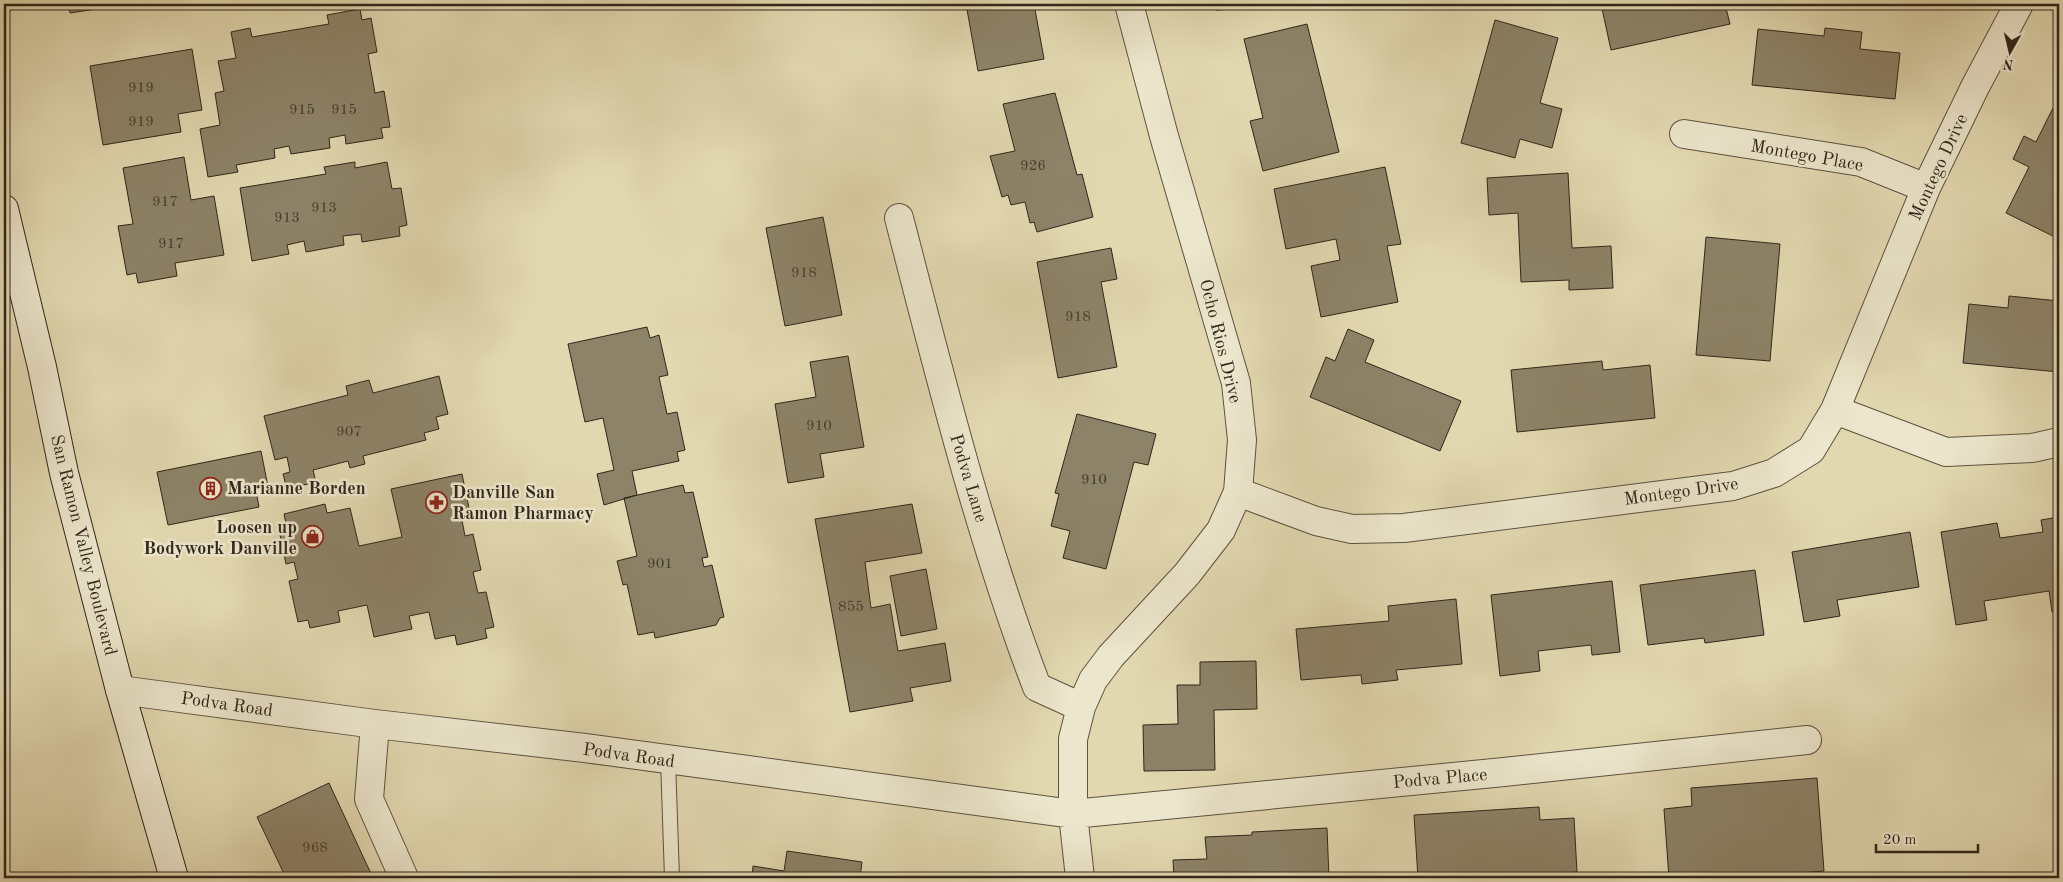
<svg xmlns="http://www.w3.org/2000/svg" width="2063" height="882" viewBox="0 0 2063 882" font-family="'Old Standard TT',serif">
<style>
.building{fill:#8d8368;stroke:#31261b}
.lines{fill:none;stroke-linecap:round;stroke-linejoin:round}
.lane-casing{stroke:#5d5240;stroke-width:16}
.street-casing{stroke:#5d5240;stroke-width:30}
.secondary-casing{stroke:#31261b;stroke-width:30}
.lane{stroke:#ece6cc;stroke-width:14}
.street{stroke:#ece6cc;stroke-width:28}
.secondary{stroke:#ece6cc;stroke-width:28}
.labels{text-anchor:middle;stroke-width:5;stroke-linejoin:round;paint-order:stroke}
.number-label{font-size:15px;fill:#483d2e}
.street-label{font-size:18px;fill:#31261b;stroke:#ece6cc}
.poi-label{font-size:18px;font-weight:bold;fill:#31261b;stroke:#ece6cc;text-anchor:start}
</style>
<rect width="100%" height="100%" fill="#e2d8b0"/>
<filter id="stains"><feTurbulence type="fractalNoise" baseFrequency=".004" numOctaves="4"/><feColorMatrix values="0 0 0 0 .2 0 0 0 0 .09 0 0 0 0 .02 0 0 0 .5 -.17"/></filter>
<radialGradient id="worn" r=".72"><stop offset=".6" stop-color="#630" stop-opacity="0"/><stop offset="1" stop-color="#630" stop-opacity=".3"/></radialGradient>
<path class="building" d="M68,4H129L70,13Z
M966,4H1034L1044,59L978,71Z
M1216,4H1276V7L1216,10Z
M1601,4H1725L1730,24L1611,50Z
M360,9L362,20L371,18L377,52L368,54L375,93L384,91L390,127L381,128L383,138L346,144L345,135L329,138L330,148L291,154L289,146L274,149L275,158L236,165L238,172L208,177L200,129L220,125L215,93L224,91L218,61L236,58L231,32L250,28L252,37L329,24L327,15Z
M1495,20L1558,38L1540,103L1562,109L1552,148L1520,139L1515,158L1461,143Z
M1307,24L1339,152L1263,171L1250,121L1263,118L1244,39Z
M1825,28L1862,32L1860,49L1900,53L1895,99L1752,85L1758,29L1824,36Z
M192,49L202,110L178,114L181,132L103,145L90,66Z
M2059,83V239L2006,213L2029,167L2013,159L2024,136L2036,142L2059,96L2054,94Z
M1055,93L1077,175L1082,174L1093,217L1037,232L1034,222L1030,223L1025,202L1011,205L1008,195L1002,197L990,156L1015,151L1003,104Z
M184,157L191,200L214,196L224,255L175,263L177,276L138,283L136,273L127,275L118,226L133,224L123,168Z
M355,162V168L387,162L392,189L401,188L407,225L399,227L400,236L362,242L361,234L343,236L344,245L306,252L304,241L287,245L289,254L252,261L240,188L326,174L324,167Z
M1385,167L1401,244L1387,246L1398,302L1321,317L1311,266L1340,260L1336,239L1286,249L1274,189Z
M1568,173L1572,248L1611,246L1613,288L1569,290V280L1521,282L1518,213L1489,215L1487,178Z
M823,217L842,315L785,326L766,228Z
M1706,237L1780,244L1770,361L1696,355Z
M1111,248L1117,279L1101,282L1117,367L1058,378L1037,262Z
M2009,296L2059,301V372L1963,363L1969,304L2008,308Z
M647,327L650,338L659,335L668,375L659,377L667,414L677,412L685,450L677,452L679,461L632,471L637,495L604,505L597,474L614,470L603,418L585,422L568,344Z
M1348,329L1374,340L1365,362L1461,401L1440,451L1310,397L1326,357L1335,361Z
M848,356L864,447L820,454L824,477L788,483L775,404L816,397L810,362Z
M1602,361L1603,370L1650,365L1655,418L1517,432L1511,370Z
M439,376L448,414L436,417L439,429L424,433L426,440L363,456L365,464L350,468L348,461L313,470L316,482L287,489L283,474L290,472L287,457L275,460L264,416L348,395L346,386L369,380L373,393Z
M1077,414L1156,434L1148,465L1134,462L1106,569L1063,558L1070,531L1051,526L1059,494L1055,493Z
M261,451L268,487L256,490L259,507L168,525L157,472Z
M462,474L470,513L461,515L465,536L473,534L481,570L473,572L478,593L486,592L494,627L485,629L487,638L457,645L455,635L435,639L429,612L409,616L412,629L374,637L367,605L338,611L340,622L310,628L308,620L298,622L289,581L298,579L294,562L286,564L278,525L286,524L284,514L325,504L327,513L350,508L359,546L402,537L391,489Z
M683,485L685,493L693,492L708,557L702,558L704,567L712,565L724,617L720,618L716,625L655,638L654,632L638,635L627,584L623,585L617,561L637,556L624,498Z
M912,504L922,553L865,562L871,608L890,604L898,651L945,643L951,681L910,688L913,701L850,712L815,519Z
M2059,517V611L2052,612L2049,591L1984,601L1987,620L1956,625L1941,532L1997,523L2000,538L2043,532L2041,520Z
M1910,532L1919,587L1837,600L1840,616L1804,622L1792,552Z
M926,569L937,629L901,636L890,576Z
M1755,570L1764,635L1705,643L1704,638L1648,645L1640,585Z
M1612,581L1620,652L1592,655L1591,645L1538,651L1540,671L1500,676L1491,595Z
M1456,599L1462,664L1396,670L1398,680L1362,684L1361,675L1301,680L1296,629L1389,621L1388,606Z
M1256,661L1257,709L1214,710L1215,770L1144,771L1143,725L1178,724L1177,685H1200V662Z
M1817,778L1824,871L1744,878H1669L1664,809L1692,806L1691,788Z
M329,783L373,878H286L257,817Z
M1539,807L1540,820L1574,818L1577,872L1565,873V878H1418L1414,815Z
M1327,828L1329,878H1174L1173,860L1207,859L1205,837L1252,835V832Z
M787,851L862,862L860,878H752L753,866L784,871Z"/>
<g class="lines">
<defs>
<path id="lane" d="M668,760L672,878"/>
<path id="street" d="M1129,4L1164,136L1236,383L1242,440L1238,492L1221,530L1187,574L1111,656L1093,680L1081,707L1073,739V814L1504,772L1807,740
M1684,134L1861,162L1926,188
M899,218C940,376 979,535 1037,687L1081,707
M1835,410L1946,452L2032,448L2059,442
M1238,492L1316,521L1352,529L1404,528L1733,486L1774,473L1811,450L1835,410L1926,188L1975,87L2019,4
M120,690L375,724L585,748L1073,814L1080,878
M375,724L369,799L404,878"/>
<path id="secondary" d="M4,209L42,367L64,473L120,690L174,878"/>
</defs>
<use href="#lane" class="lane-casing"/>
<use href="#street" class="street-casing"/>
<use href="#secondary" class="secondary-casing"/>
<use href="#lane" class="lane"/>
<use href="#street" class="street"/>
<use href="#secondary" class="secondary"/>
</g>
<defs>
<symbol id="building-ring" viewBox="-11 -11 22 22"><circle r="9.5" fill="#ece6cc" stroke="#8f2418" stroke-width="1.5"/><path d="M-4-6H4V6H1V3H-1V6H-4ZM-2.5-4.3h1.7v1.8h-1.7ZM.8-4.3h1.7v1.8H.8ZM-2.5-1h1.7V.8h-1.7ZM.8-1h1.7V.8H.8Z" fill="#8f2418"/></symbol>
<symbol id="pharmacy-ring" viewBox="-11 -11 22 22"><circle r="9.5" fill="#ece6cc" stroke="#8f2418" stroke-width="1.5"/><path d="M-2-6h4v4h4v4h-4v4h-4v-4h-4v-4h4Z" fill="#8f2418"/></symbol>
<symbol id="shop-ring" viewBox="-11 -11 22 22"><circle r="9.5" fill="#ece6cc" stroke="#8f2418" stroke-width="1.5"/><path d="M-5-2.5h2.3a2.7 3.5 0 0 1 5.4 0H5L5.5 6h-11ZM-1.5-2.5h3a1.5 2.3 0 0 0-3 0Z" fill="#8f2418"/></symbol>
</defs>
<g fill-rule="evenodd">
<use href="#building-ring" x="198" y="476" width="25" height="25"/>
<use href="#pharmacy-ring" x="424" y="490" width="25" height="25"/>
<use href="#shop-ring" x="300" y="524" width="25" height="25"/>
</g>
<g class="labels">
<g class="number-label">
<text x="141" y="92">919</text>
<text x="302" y="114">915</text>
<text x="344" y="114">915</text>
<text x="141" y="126">919</text>
<text x="1033" y="170">926</text>
<text x="165" y="206">917</text>
<text x="324" y="212">913</text>
<text x="287" y="222">913</text>
<text x="171" y="248">917</text>
<text x="804" y="277">918</text>
<text x="1078" y="321">918</text>
<text x="819" y="430">910</text>
<text x="349" y="436">907</text>
<text x="1094" y="484">910</text>
<text x="660" y="568">901</text>
<text x="851" y="611">855</text>
<text x="315" y="852">968</text>
</g>
<g class="street-label">
<text transform="translate(1807 155) rotate(10)" y="6">Montego Place</text>
<text transform="translate(1938 167) rotate(-65)" y="6">Montego Drive</text>
<text transform="translate(1221 341) rotate(76)" y="6">Ocho Rios Drive</text>
<text transform="translate(969 478) rotate(73)" y="6">Podva Lane</text>
<text transform="translate(1681 491) rotate(-8)" y="6">Montego Drive</text>
<text transform="translate(84 545) rotate(76)" y="6">San Ramon Valley Boulevard</text>
<text transform="translate(227 704) rotate(8)" y="6">Podva Road</text>
<text transform="translate(629 755) rotate(8)" y="6">Podva Road</text>
<text transform="translate(1440 778) rotate(-5)" y="6">Podva Place</text>
</g>
<g class="poi-label">
<text x="227" y="494">Marianne Borden</text>
<text x="452" y="498">Danville San<tspan x="452" dy="21">Ramon Pharmacy</tspan></text>
<text x="297" y="533" text-anchor="end">Loosen up<tspan x="297" dy="21">Bodywork Danville</tspan></text>
</g>
</g>
<rect width="2063" height="882" fill="none" stroke="#e2d8b0" stroke-width="20"/>
<rect x="5" y="5" width="2053" height="872" fill="none" stroke="#31261b" stroke-width="2.5"/>
<rect x="10" y="10" width="2043" height="862" fill="none" stroke="#31261b"/>
<g transform="translate(2010 52) rotate(188)" stroke="#ece6cc" stroke-width="4" paint-order="stroke">
<path d="M0-4L9 19L0 12L-9 19Z" fill="#31261b"/>
<text y="-8" font-size="14" font-weight="bold" text-anchor="middle" fill="#31261b">N</text>
</g>
<path d="M1876 844v8h102v-8" fill="none" stroke="#31261b" stroke-width="2.5"/>
<text x="1883" y="844" font-size="15" fill="#31261b" stroke="#ece6cc" stroke-width="4" paint-order="stroke">20 m</text>
<rect width="100%" height="100%" filter="url(#stains)"/>
<rect width="100%" height="100%" fill="url(#worn)"/>
</svg>
